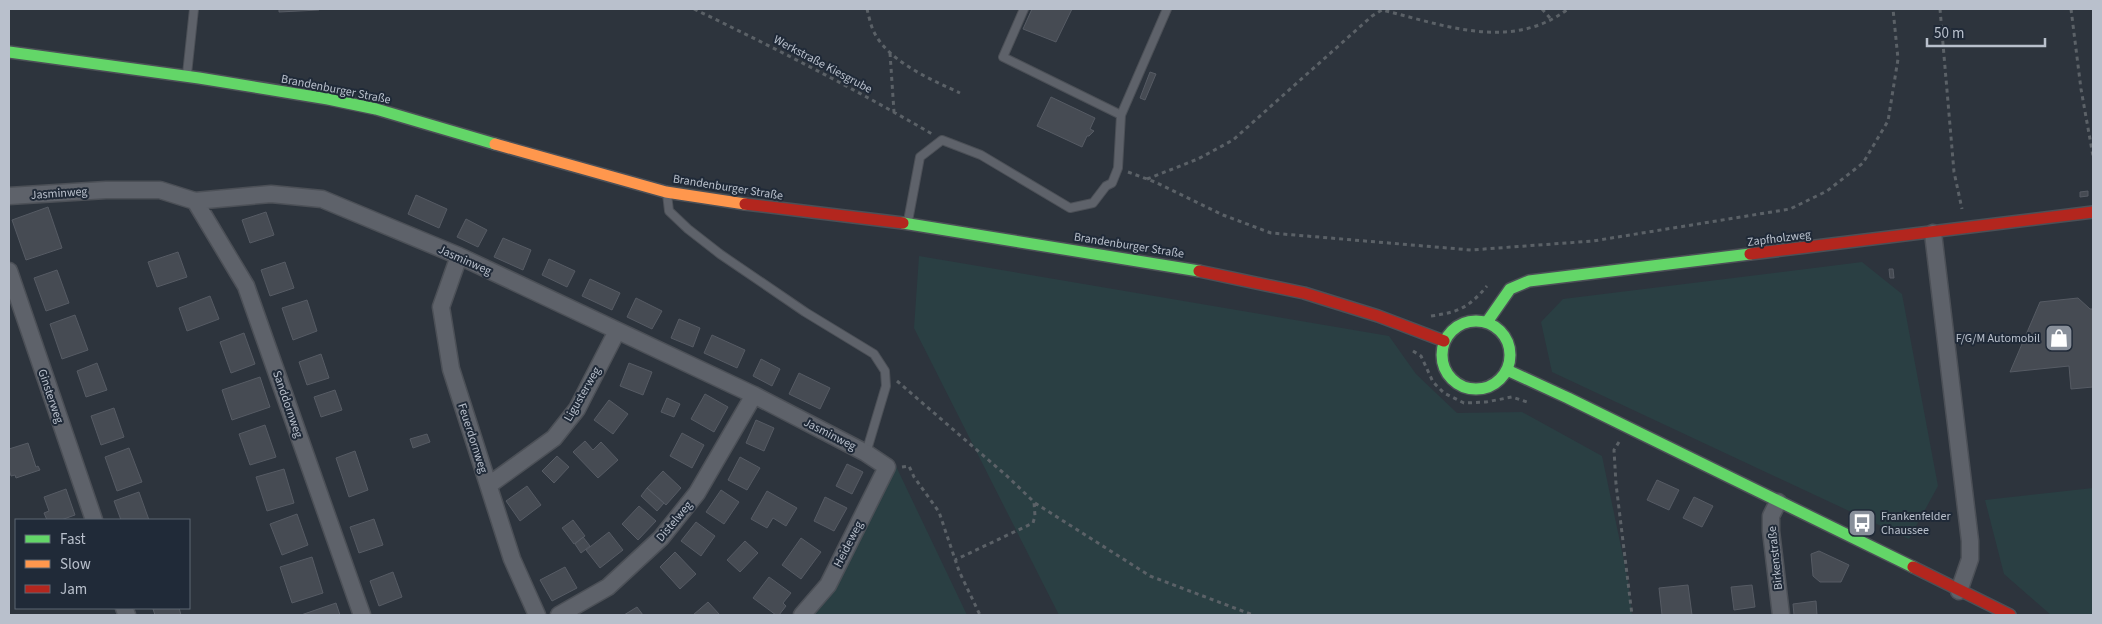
<svg xmlns="http://www.w3.org/2000/svg" width="2102" height="624" viewBox="0 0 2102 624" font-family="'Source Sans 3',sans-serif">
<style>
.green{fill:#2a3f43}
.building{fill:#464b53;stroke:#565b64}
.lines{fill:none;stroke-linecap:round;stroke-linejoin:round}
.lane-casing{stroke:#4c5057;stroke-width:10}
.street-casing{stroke:#4c5057;stroke-width:19}
.fast-casing{stroke:#4c5057;stroke-width:14}
.slow-casing{stroke:#4c5057;stroke-width:14}
.jam-casing{stroke:#4c5057;stroke-width:14}
.path{stroke:#5b6167;stroke-width:3;stroke-dasharray:4 4;stroke-linecap:butt}
.lane{stroke:#5e626a;stroke-width:8}
.street{stroke:#5e626a;stroke-width:16}
.fast{stroke:#63d668;stroke-width:11}
.slow{stroke:#ff974d;stroke-width:11}
.jam{stroke:#b3261e;stroke-width:11}
.labels{text-anchor:middle;stroke-width:4;stroke-linejoin:round;paint-order:stroke}
.street-label{font-size:12px;fill:#b9c0cc;stroke:#202a38}
.poi-label{font-size:12px;fill:#b9c0cc;stroke:#202a38;text-anchor:end}
</style>
<rect width="100%" height="100%" fill="#2d343d"/>
<path class="green" d="M919,256L1389,336L1416,374L1457,413L1522,412L1602,456L1628,580L1632,615H1059L914,328Z
M1862,262L1902,294L1938,486L1909,539L1552,372L1541,322L1563,299Z
M894,462L967,615H812L838,580Z
M2093,488V615H2051L2004,574L1985,500Z"/>
<path class="building" d="M279,9H319V10L279,12Z
M1032,9H1072L1056,42L1023,29Z
M1150,72L1156,74L1145,100L1140,98Z
M1051,97L1095,118L1090,129L1094,131L1089,136H1087L1082,147L1037,126Z
M2088,191V196L2080,197V192Z
M416,195L447,209L439,228L408,214Z
M48,207L62,248L26,260L12,220Z
M266,212L274,235L250,243L242,220Z
M466,219L487,230L478,247L457,237Z
M503,238L531,250L523,270L494,257Z
M178,252L187,277L157,287L148,262Z
M549,259L575,271L567,287L542,275Z
M285,262L294,288L270,296L261,270Z
M1889,269H1893L1894,278H1890Z
M57,270L69,303L46,311L34,278Z
M590,279L620,293L612,310L582,296Z
M210,296L219,319L187,331L179,308Z
M636,298L662,311L652,329L627,317Z
M2078,298L2090,309H2093V387L2071,389L2069,366L2010,372L2040,302Z
M307,300L317,331L293,340L282,308Z
M75,315L88,350L62,359L50,324Z
M679,319L700,328L693,347L671,338Z
M244,333L255,364L231,373L220,342Z
M712,335L745,350L737,368L704,353Z
M321,354L329,378L307,385L299,362Z
M761,359L780,369L772,386L753,376Z
M97,363L107,390L86,397L77,371Z
M629,363L652,372L643,395L620,386Z
M799,373L830,388L820,409L789,394Z
M260,377L270,407L232,420L222,390Z
M335,390L342,410L321,417L314,397Z
M705,394L728,407L714,432L691,419Z
M667,398L680,404L674,417L661,412Z
M609,400L628,414L613,434L594,420Z
M114,408L124,437L101,445L91,416Z
M756,420L774,428L764,451L746,443Z
M265,425L276,457L250,465L239,434Z
M682,433L704,445L692,468L670,456Z
M427,434L430,442L413,448L410,439Z
M585,441L593,450L601,442L618,460L598,478L573,452Z
M28,443L36,467L38,466L40,470L16,478L15,475L11,476L9,469V449Z
M129,448L142,482L117,491L105,457Z
M355,451L368,490L349,497L336,458Z
M557,456L569,467L554,483L542,471Z
M740,457L760,468L747,490L728,480Z
M847,464L863,472L852,494L836,486Z
M284,469L294,503L267,511L256,477Z
M663,471L681,488L666,505L647,488Z
M1657,480L1679,490L1669,510L1647,500Z
M527,486L541,505L520,521L506,501Z
M647,488L664,503L657,511L641,496Z
M66,489L75,515L61,520H47L44,513L49,511L44,497Z
M721,490L739,502L724,524L706,512Z
M767,491L797,508L786,526L773,518L767,528L751,519Z
M139,492L149,520H121L114,501Z
M825,497L847,508L834,531L814,521Z
M1694,497L1713,506L1702,527L1683,518Z
M639,506L656,521L638,540L622,524Z
M297,514L308,545L282,555L270,524Z
M374,519L383,545L359,553L350,527Z
M573,520L585,536L574,544L562,528Z
M696,522L715,536L701,556L681,541Z
M609,532L623,550L600,568L586,550Z
M583,537L590,546L581,553L575,544Z
M801,538L821,552L801,579L782,565Z
M745,541L758,553L740,572L727,560Z
M1819,551L1849,565L1841,582H1820L1813,576L1811,554Z
M675,552L696,574L680,589L660,567Z
M312,557L323,593L292,603L280,567Z
M565,567L577,588L552,601L540,580Z
M393,572L402,597L379,606L370,581Z
M769,577L791,593L783,603L786,606L779,615H776L753,598Z
M1688,585L1692,615H1662L1659,588Z
M1752,585L1755,607L1734,610L1731,587Z
M1816,601L1817,615H1794L1793,604Z
M708,602L720,615H693Z
M336,603L340,615H301Z
M637,607L643,615H624Z
M158,608H179L181,615H155L153,609Z"/>
<g class="lines">
<defs>
<path id="lane" d="M1024,9L1003,57L1121,115
M187,74L194,9
M667,194L669,211L688,229L720,254L805,312L874,354L885,371L886,386L866,453
M908,221L920,157L942,140L981,155L1070,208L1093,203L1106,186L1112,183L1118,168L1121,115L1167,9"/>
<path id="street" d="M9,196L106,190H160L195,201L271,194L322,199L459,256L754,395L866,453L887,467L828,585L802,615
M195,201L246,286L362,615
M1933,233L1970,541V559L1959,591
M459,256L441,307L451,369L512,559L537,615
M9,271L94,520
M489,485L554,438L577,409L617,331
M1778,502L1771,516V531L1781,615
M124,608L127,615
M559,615L608,587L661,538L697,493L754,395"/>
<path id="fast" d="M9,52L199,78L328,99L376,109L495,144
M903,223L1199,271
M1442 355a34 34 0 1 1 68 0a34 34 0 1 1-68 0Z
M1487,322L1510,289L1529,281L1750,254
M1507,370L1568,398L1913,567"/>
<path id="slow" d="M495,144L666,192L745,204"/>
<path id="jam" d="M745,204L903,223
M1750,254L2093,212
M1199,271L1304,293L1378,316L1444,341
M1913,567L2010,615"/>
</defs>
<use href="#lane" class="lane-casing"/>
<use href="#street" class="street-casing"/>
<use href="#fast" class="fast-casing"/>
<use href="#slow" class="slow-casing"/>
<use href="#jam" class="jam-casing"/>
<path class="path" d="M694,9C775,48 855,89 932,134
M867,9C869,17 871,27 875,34C891,63 932,80 960,93
M1542,9L1551,19
M1940,9L1954,172L1962,209
M2071,9L2081,89L2093,156
M890,53L894,112
M1128,172L1155,182L1223,215L1271,233L1471,250L1593,241L1790,209L1827,191L1863,163L1888,121L1898,59L1893,9
M1147,179L1198,159L1233,140L1372,16L1382,10C1444,25 1511,52 1568,9
M1431,316C1460,312 1469,307 1487,286
M1413,351L1421,356L1433,382L1444,393L1464,403L1486,402L1512,397L1530,403
M897,381L1007,476L1034,502L1035,516L1033,523L955,560
M1619,442L1614,450L1616,484L1632,615
M902,467L909,466L914,477L939,512L959,571L980,615
M1035,503L1150,576L1253,615"/>
<use href="#lane" class="lane"/>
<use href="#street" class="street"/>
<use href="#fast" class="fast"/>
<use href="#slow" class="slow"/>
<use href="#jam" class="jam"/>
</g>
<defs>
<symbol id="shop-square" viewBox="-11 -11 22 22"><rect x="-9" y="-9" width="18" height="18" rx="4" fill="#888f9a" stroke="#202a38"/><path d="M-5-2.5h2.3a2.7 3.5 0 0 1 5.4 0H5L5.5 6h-11ZM-1.5-2.5h3a1.5 2.3 0 0 0-3 0Z" fill="#fff"/></symbol>
<symbol id="bus-square" viewBox="-11 -11 22 22"><rect x="-9" y="-9" width="18" height="18" rx="4" fill="#888f9a" stroke="#202a38"/><path d="M-5-6H5V4H4V6H2V4H-2V6H-4V4H-5ZM-3.5-4V0h7V-4ZM-3.5 1.2v1.5H-2V1.2ZM2 1.2v1.5H3.5V1.2Z" fill="#fff"/></symbol>
</defs>
<g fill-rule="evenodd">
<use href="#shop-square" x="2043" y="322" width="32" height="32"/>
<use href="#bus-square" x="1846" y="507" width="32" height="32"/>
</g>
<g class="labels">
<g class="street-label">
<text transform="translate(823 64) rotate(28)" y="4">Werkstraße Kiesgrube</text>
<text transform="translate(336 89) rotate(11)" y="4">Brandenburger Straße</text>
<text transform="translate(728 187) rotate(9)" y="4">Brandenburger Straße</text>
<text transform="translate(59 193) rotate(-4)" y="4">Jasminweg</text>
<text transform="translate(1779 238) rotate(-7)" y="4">Zapfholzweg</text>
<text transform="translate(1129 245) rotate(9)" y="4">Brandenburger Straße</text>
<text transform="translate(465 260) rotate(24)" y="4">Jasminweg</text>
<text transform="translate(582 394) rotate(-60)" y="4">Ligusterweg</text>
<text transform="translate(51 396) rotate(71)" y="4">Ginsterweg</text>
<text transform="translate(288 404) rotate(71)" y="4">Sanddornweg</text>
<text transform="translate(830 434) rotate(27)" y="4">Jasminweg</text>
<text transform="translate(473 438) rotate(72)" y="4">Feuerdornweg</text>
<text transform="translate(674 521) rotate(-50)" y="4">Distelweg</text>
<text transform="translate(848 544) rotate(-63)" y="4">Heideweg</text>
<text transform="translate(1775 558) rotate(-96)" y="4">Birkenstraße</text>
</g>
<g class="poi-label">
<text x="2040" y="342">F/G/M Automobil</text>
<text x="1881" y="520" text-anchor="start">Frankenfelder<tspan x="1881" dy="14">Chaussee</tspan></text>
</g>
</g>
<rect width="2102" height="624" fill="none" stroke="#b9c0cc" stroke-width="20"/>
<rect x="15" y="519" width="175" height="90" fill="#202a38" stroke="#5d6673"/>
<rect x="25" y="535" width="25" height="8" fill="#63d668" stroke="#5d6673"/>
<text x="60" y="544" font-size="15" fill="#b9c0cc">Fast</text>
<rect x="25" y="560" width="25" height="8" fill="#ff974d" stroke="#5d6673"/>
<text x="60" y="569" font-size="15" fill="#b9c0cc">Slow</text>
<rect x="25" y="585" width="25" height="8" fill="#b3261e" stroke="#5d6673"/>
<text x="60" y="594" font-size="15" fill="#b9c0cc">Jam</text>
<path d="M1927 38v8h118v-8" fill="none" stroke="#b9c0cc" stroke-width="2.5"/>
<text x="1934" y="38" font-size="15" fill="#b9c0cc" stroke="#202a38" stroke-width="4" paint-order="stroke">50 m</text>
</svg>
